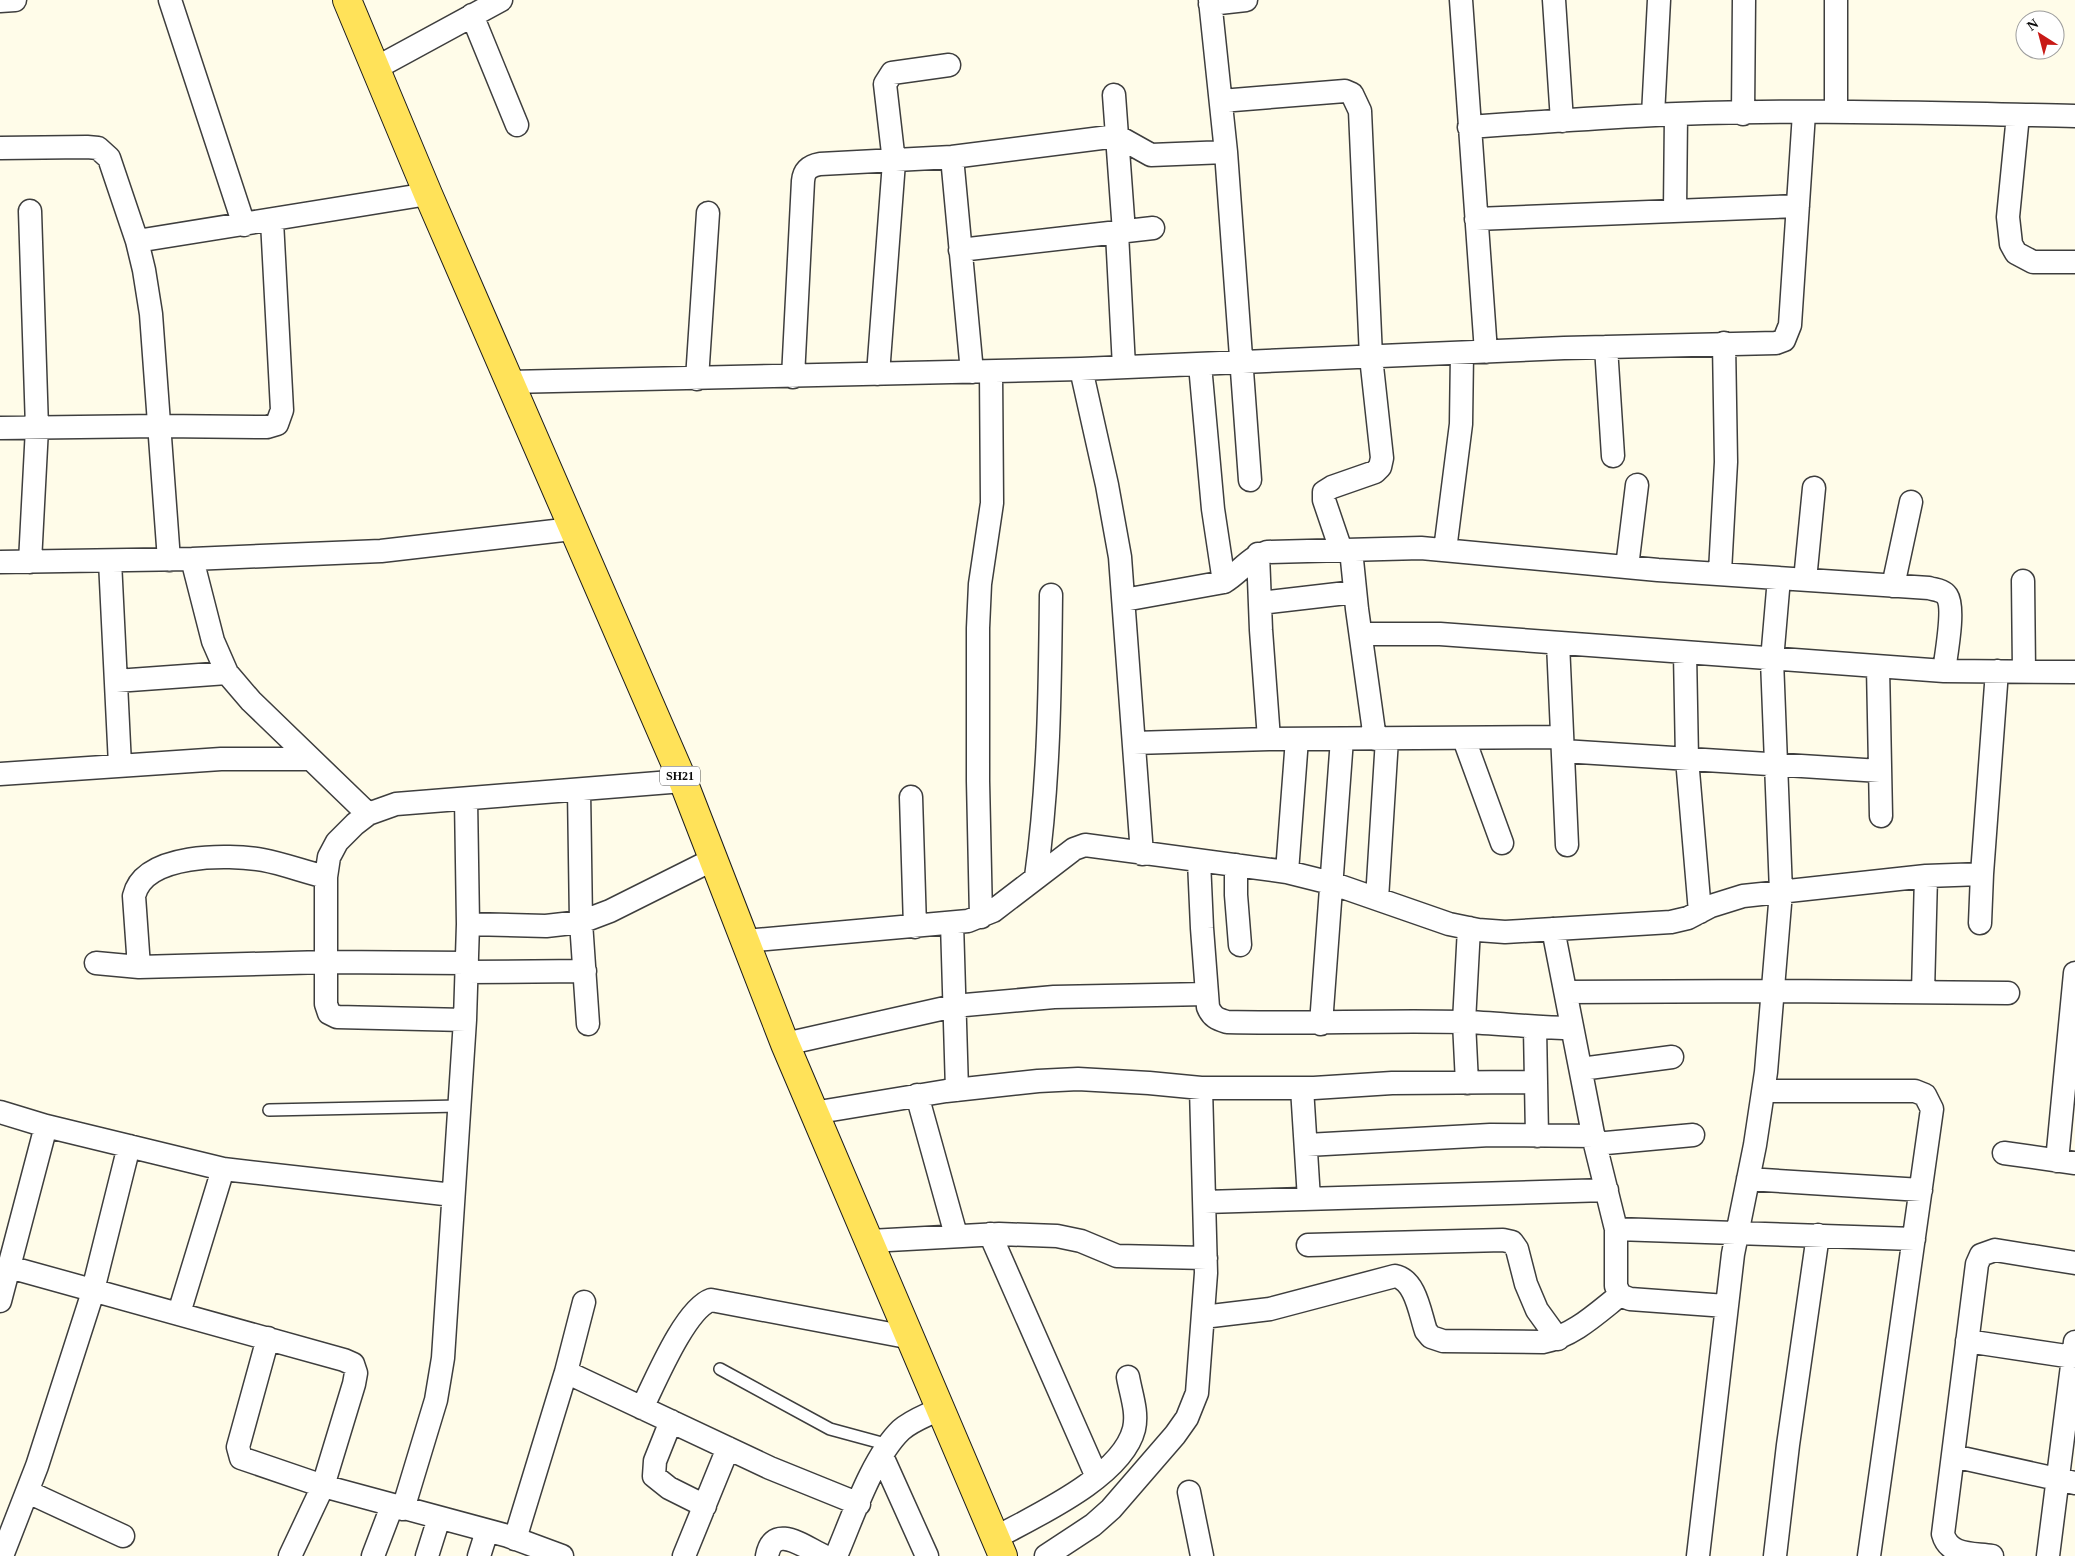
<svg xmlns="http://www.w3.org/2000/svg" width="2075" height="1556" viewBox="0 0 2075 1556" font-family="Georgia,serif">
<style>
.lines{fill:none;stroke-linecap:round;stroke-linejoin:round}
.service-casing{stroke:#3e3e3e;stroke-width:14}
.minor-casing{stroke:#3e3e3e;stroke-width:25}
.primary-casing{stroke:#1c1c1c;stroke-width:30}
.service{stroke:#fff;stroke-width:11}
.minor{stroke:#fff;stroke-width:22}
.primary{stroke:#ffe259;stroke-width:28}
.labels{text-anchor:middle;stroke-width:5;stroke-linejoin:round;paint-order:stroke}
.shield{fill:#fff;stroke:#545454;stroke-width:1}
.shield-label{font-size:12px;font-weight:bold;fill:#0b0b0b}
</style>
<rect width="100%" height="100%" fill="#fffce9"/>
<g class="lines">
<defs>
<path id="service" d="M269,1110L459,1106
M720,1369L830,1429L889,1445"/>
<path id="minor" d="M170,0L244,225
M1210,0L1226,152L1250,480
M1461,0L1486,352
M1554,0L1562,121
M1836,0V112
M0,1L15,0
M1210,4L1246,0
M472,15L517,125
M376,68L501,0
M1114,95L1124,232
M1221,101L1345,91L1352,94L1360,111L1371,357L1382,458L1380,467L1375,472L1332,487L1324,492V500L1341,550
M1743,114L1744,0
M1653,115L1659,0
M2018,115L2008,217L2011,244L2016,253L2033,262H2075
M1469,127C1525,123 1580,119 1636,116C1782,108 1929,113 2075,116
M0,148L87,147L98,148L109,158L137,241L144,270L151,314L169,560
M952,157L972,372
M1675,210L1676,115
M1476,219L1798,206
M1117,233L1124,367
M137,241L428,194
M960,250L1153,228
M1606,347L1613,456
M1200,365L1213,509L1224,582
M1081,369L1107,485L1120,557L1142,854
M878,374L894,162L885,84L892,73L949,65
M793,377L803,181C804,170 809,166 820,164L952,157L1117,136L1151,155L1226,152
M697,379L708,213
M509,382L1081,369L1564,348L1776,343L1784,340L1790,325L1804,113
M0,428L159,426L267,427L277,424L282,410L272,221
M1351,550L1357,609L1375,739
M1445,550L1461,424L1462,353
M1258,554L1261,630L1269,739
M192,559L213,641L227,673L251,701L368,814
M110,561L120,765
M0,562L192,559L381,551L572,529
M30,562L37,428L30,211
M1627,567L1637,485
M1720,572L1726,462L1724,343
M1805,580L1814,488
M2023,581L2024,671
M1893,586L1911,502
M1124,600L1224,582C1239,573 1250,557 1267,552L1421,548L1658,570L1929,588C1935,590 1943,590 1947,596C1955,608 1946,655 1944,671
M1260,603L1355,592
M1361,634H1440L1944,671L2075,672
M1558,643L1567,845
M1685,653L1687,759L1700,912
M1878,667L1881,816
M116,681L227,673
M1464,739L1502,843
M1134,743L1269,739L1562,737
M1563,751L1880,771
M0,774L221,759H311
M579,790L581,922L588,1024
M911,797L915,927
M1199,861L1202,928L1208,1007C1212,1017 1217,1019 1227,1022C1305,1024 1384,1020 1463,1022C1499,1023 1535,1028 1572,1028
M1236,865V895L1240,945
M1287,872L1297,739
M1036,877C1049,783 1050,690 1051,595
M1377,899L1387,739
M981,917L978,781V628L980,584L992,503L991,372
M952,923L957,1090
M1980,923L1982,874
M468,924L546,926L581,922L610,911L714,859
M1553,929L1595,1144L1616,1229V1286L1620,1295L1630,1299L1726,1306
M745,941L968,921L993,911L1074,849L1085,845L1287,872L1331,883L1449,924L1478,930L1505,932L1671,922L1688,918L1711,906L1743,896L1926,876L1982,874L1997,671
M96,963L139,967L326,962L466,963
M139,967L134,896C144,853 228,854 263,860C284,864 305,872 326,877
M466,972L585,971
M1566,992L1773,991L2008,993
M1923,992L1926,876
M465,1020L337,1017L329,1013L326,1004V877L329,857L337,842L355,824L368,814L396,804L683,781
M1321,1024L1342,739
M1535,1028L1537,1136
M785,1044L954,1006L1054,997L1207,994
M1581,1069L1672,1057
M1467,1083L1464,1022L1469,928
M1302,1088L1309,1199
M1764,1091H1915L1925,1095L1932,1109L1869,1556
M917,1095L956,1235
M0,1112L46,1126L223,1169L453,1195
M813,1113L946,1091L1038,1081L1078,1079L1149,1083L1201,1088H1314L1392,1083L1535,1082
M1595,1144L1693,1135
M1307,1145L1490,1135L1594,1136
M2004,1153L2075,1163
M2057,1161L2075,973
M1748,1179L1921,1190
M1205,1202L1607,1190
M1616,1229L1914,1239
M990,1234L1097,1477
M870,1241L999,1234L1057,1236L1081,1241L1117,1256L1206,1258
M1308,1245L1503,1240L1512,1242L1517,1249L1526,1284L1537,1310L1558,1339
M9,1267L344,1360L353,1364L356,1373L354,1384L323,1486L290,1556
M0,1301L46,1126
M179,1313L223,1169
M1203,1317L1270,1309L1395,1276C1416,1280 1420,1314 1426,1331L1431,1337L1443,1341L1543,1342C1573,1336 1596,1314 1620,1295
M268,1338L238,1447L241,1458L323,1486L508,1536L562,1556
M1967,1341L2073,1357
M566,1372L770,1468L859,1504
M642,1408C655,1382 685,1309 711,1300L912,1338
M671,1421L655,1461L654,1476L669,1488L705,1506
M882,1456L927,1556
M1953,1456L2075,1483
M28,1492L123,1536
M1189,1492L1202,1556
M403,1509L436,1400L443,1358L465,1020L468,924L466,799
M995,1538C1035,1516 1122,1477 1134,1429C1138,1412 1131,1394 1128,1377
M515,1539L566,1372L584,1302
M2,1556L37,1466L91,1298L129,1146
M373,1556L392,1506
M427,1556L439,1518
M479,1556L487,1531
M684,1556L728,1448
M767,1556C773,1522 804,1547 824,1556
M836,1556C852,1519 872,1458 901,1430C912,1420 928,1415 941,1408
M1046,1556L1093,1525L1111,1509L1175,1435L1187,1418L1197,1393L1206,1273L1201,1088
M1698,1556L1733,1254L1755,1145L1766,1072L1781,892L1772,660L1779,578
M1775,1556L1788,1445L1818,1235
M1992,1556C1972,1553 1949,1556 1943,1534L1977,1264L1981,1255L1995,1250L2075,1263
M2048,1556L2075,1342"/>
<path id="primary" d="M347,0L428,194L683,781L785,1044L1003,1556"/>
</defs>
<use href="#service" class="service-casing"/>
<use href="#minor" class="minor-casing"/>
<use href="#primary" class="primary-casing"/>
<use href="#service" class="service"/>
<use href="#minor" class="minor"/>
<use href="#primary" class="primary"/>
</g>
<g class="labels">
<rect class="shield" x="660" y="766.5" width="40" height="19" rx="4"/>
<g class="shield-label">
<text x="680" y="780">SH21</text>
</g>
</g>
<g transform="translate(2040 35) rotate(324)"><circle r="24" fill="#ffffff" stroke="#9d9d9d"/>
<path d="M0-4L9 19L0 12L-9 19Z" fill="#c81a16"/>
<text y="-8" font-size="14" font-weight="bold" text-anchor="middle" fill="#0b0b0b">N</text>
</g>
</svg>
